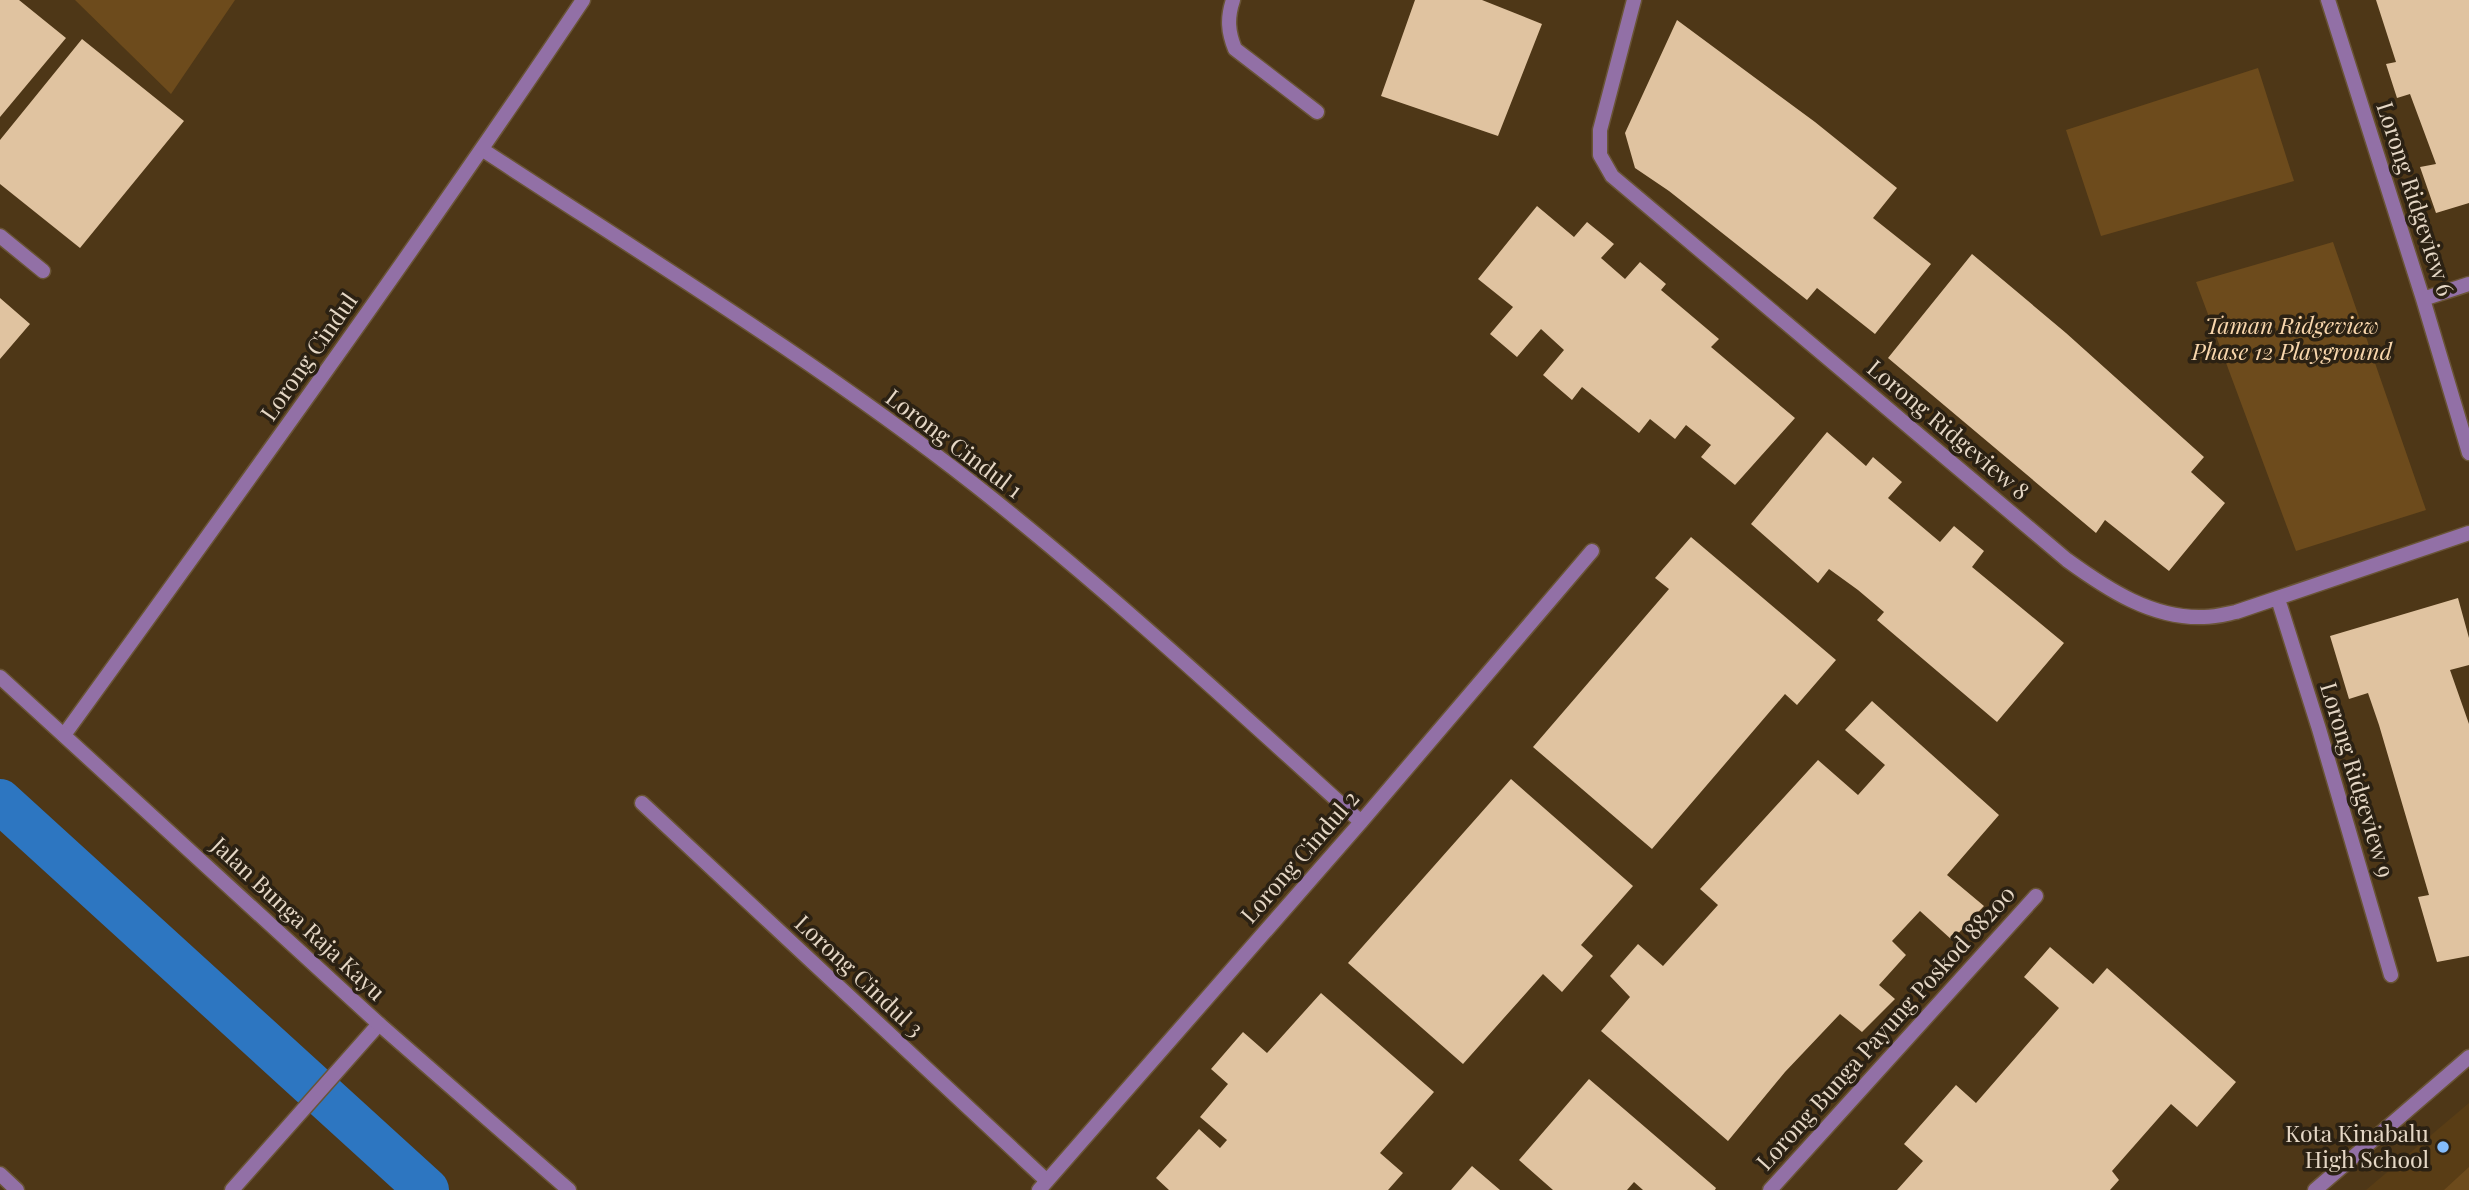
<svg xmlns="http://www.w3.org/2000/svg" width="2469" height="1190" viewBox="0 0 2469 1190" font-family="'Playfair Display',serif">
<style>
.built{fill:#593d15}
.green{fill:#6d4b1c}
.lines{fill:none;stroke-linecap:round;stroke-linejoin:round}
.canal{stroke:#2d76c1;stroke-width:44}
.building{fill:#e0c3a0}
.minor-casing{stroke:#695436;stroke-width:17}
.tertiary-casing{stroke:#695436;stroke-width:17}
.minor{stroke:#9270a6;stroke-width:14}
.tertiary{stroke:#9270a6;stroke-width:14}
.poi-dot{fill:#84bcfb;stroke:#2b2113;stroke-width:2.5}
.labels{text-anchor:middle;stroke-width:7;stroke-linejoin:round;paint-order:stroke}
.street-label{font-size:23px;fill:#e5d7c5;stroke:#2b2113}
.park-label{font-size:23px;font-style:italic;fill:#f8d6ac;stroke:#2b2113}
.poi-label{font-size:23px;fill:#e5d7c5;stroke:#2b2113;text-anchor:end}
</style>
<rect width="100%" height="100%" fill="#4e3717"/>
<path class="built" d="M2469,1103V1190H2366Z"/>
<path class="green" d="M75,0H235L171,94Z
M2258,68L2294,181L2101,236L2066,130Z
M2333,242L2426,510L2296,551L2196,282Z
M2469,1167V1190H2444Z"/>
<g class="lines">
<path class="canal" d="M0,801L427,1190"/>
</g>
<path class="building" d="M0,0H19L66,38L0,117Z
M1415,0H1482L1542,24L1498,136L1381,96Z
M2376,0H2469V203L2436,213L2420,167L2436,164L2410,94L2397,98L2386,64L2396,62Z
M1677,20L1815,122L1897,188L1873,218L1931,264L1875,334L1817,288L1807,300L1669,191L1635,168L1625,133Z
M82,39L184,121L80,248L0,184V140Z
M1537,206L1574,237L1587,222L1614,244L1601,258L1625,279L1640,262L1666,284L1661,290L1719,339L1711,347L1795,418L1735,485L1701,457L1711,445L1686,425L1675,439L1650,419L1639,433L1582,387L1572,400L1543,375L1564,350L1541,329L1517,357L1490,334L1513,307L1478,279Z
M1972,254L2066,333L2204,457L2191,472L2225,503L2169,571L2105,520L2096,533L1888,358Z
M0,298L30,324L0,359Z
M1827,432L1866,466L1873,457L1902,482L1888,498L1940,542L1954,526L1984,551L1972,567L2064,643L1997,722L1877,620L1884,612L1858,590L1829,569L1818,583L1751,524Z
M1691,537L1836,660L1797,705L1785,694L1652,849L1533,747L1669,589L1655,578Z
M2458,598L2469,638V665L2450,670L2469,724V956L2437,962L2418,897L2429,895L2379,725L2368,693L2349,699L2330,636Z
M1872,701L1999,815L1947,875L1984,906L1952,940L1920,911L1892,941L1906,955L1879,985L1895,999L1862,1032L1840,1014L1785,1072L1728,1141L1601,1031L1630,997L1610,976L1638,944L1663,966L1718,905L1700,889L1818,760L1858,795L1885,765L1845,730Z
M1511,779L1633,886L1581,945L1593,956L1562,992L1543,974L1463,1064L1348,963Z
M2050,947L2093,984L2107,968L2236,1082L2197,1127L2171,1104L2112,1171L2119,1180L2110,1190H1897L1923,1161L1904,1144L1956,1085L1976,1103L2059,1008L2024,977Z
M1321,993L1434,1092L1380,1153L1403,1173L1388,1190H1169L1156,1178L1199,1129L1220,1148L1227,1140L1200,1117L1228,1084L1211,1069L1243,1032L1267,1053Z
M1589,1079L1716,1188L1715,1190H1643L1634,1182L1627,1190H1553L1519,1160Z
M1472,1166L1500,1190H1451Z"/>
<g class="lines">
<defs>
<path id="minor" d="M1233,0C1227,18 1228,32 1235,49L1317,112
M1634,0L1600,130V155L1612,176L2067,560C2107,589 2152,619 2204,617C2215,617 2226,614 2236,612L2469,533
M2328,0L2423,299L2469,453
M483,150C648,258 819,363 975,485C1109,591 1234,707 1361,822
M0,236L43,271
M2423,299L2469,284
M2278,599L2319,729L2391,975
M64,735C240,492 416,249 583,0
M642,803L1047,1181
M0,1174L17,1190
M232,1190L379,1024
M1039,1190L1361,822L1592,551
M1770,1190L2036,896
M2315,1190L2469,1057"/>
<path id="tertiary" d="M0,677L379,1024L569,1190"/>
</defs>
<use href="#minor" class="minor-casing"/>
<use href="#tertiary" class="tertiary-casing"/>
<use href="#minor" class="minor"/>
<use href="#tertiary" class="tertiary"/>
</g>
<circle class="poi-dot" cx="2443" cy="1147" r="7"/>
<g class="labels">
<g class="street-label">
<text transform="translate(2415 199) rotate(72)" y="8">Lorong Ridgeview 6</text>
<text transform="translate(309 357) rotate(-55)" y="8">Lorong Cindul</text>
<text transform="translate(1948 430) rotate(40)" y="8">Lorong Ridgeview 8</text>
<text transform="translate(954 444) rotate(37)" y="8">Lorong Cindul 1</text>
<text transform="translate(2357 780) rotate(73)" y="8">Lorong Ridgeview 9</text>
<text transform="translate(1300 857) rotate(-49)" y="8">Lorong Cindul 2</text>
<text transform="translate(298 919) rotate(43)" y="8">Jalan Bunga Raja Kayu</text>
<text transform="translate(859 976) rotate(43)" y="8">Lorong Cindul 3</text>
<text transform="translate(1886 1028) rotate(-48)" y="8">Lorong Bunga Payung Poskod 88200</text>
</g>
<g class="park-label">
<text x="2292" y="334">Taman Ridgeview<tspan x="2292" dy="26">Phase 12 Playground</tspan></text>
</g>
<g class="poi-label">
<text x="2429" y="1142">Kota Kinabalu<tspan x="2429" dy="26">High School</tspan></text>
</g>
</g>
</svg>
